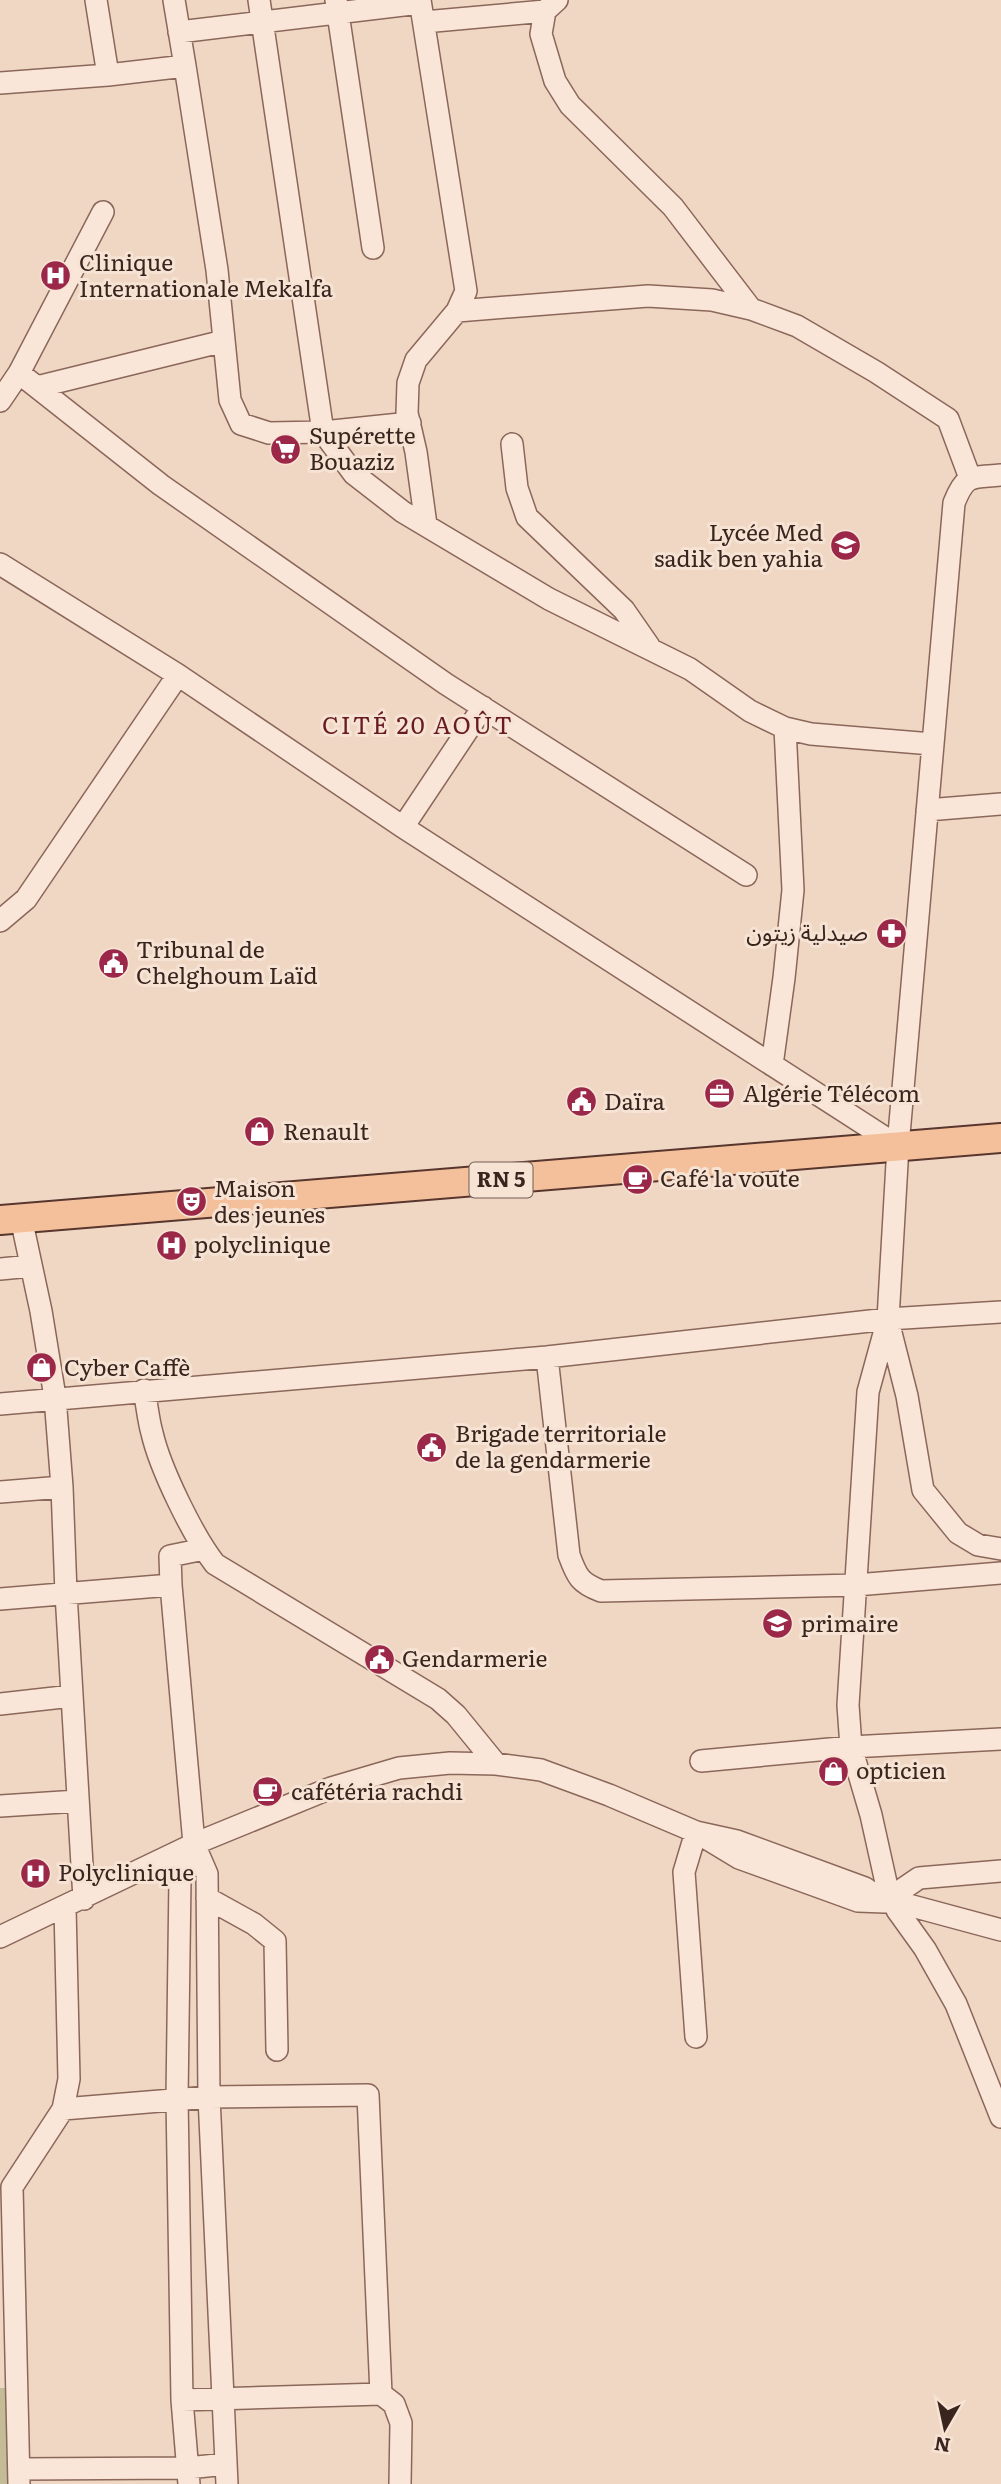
<svg xmlns="http://www.w3.org/2000/svg" width="1001" height="2484" viewBox="0 0 1001 2484" font-family="Literata,'Noto Sans Arabic',serif">
<style>
.cemetery{fill:#c3bc97}
.lines{fill:none;stroke-linecap:round;stroke-linejoin:round}
.minor-casing{stroke:#8b675a;stroke-width:24}
.major-casing{stroke:#58362e;stroke-width:32}
.minor{stroke:#fae6d8;stroke-width:21}
.major{stroke:#f3c09b;stroke-width:28}
.labels{text-anchor:middle;stroke-width:6;stroke-linejoin:round;paint-order:stroke}
.shield{fill:#f6e3d4;stroke:#725d55;stroke-width:2}
.shield-label{font-size:21px;font-weight:bold;fill:#3a241e}
.poi-label{font-size:23px;fill:#3a241e;stroke:#f6e3d4;text-anchor:start}
.neighbourhood-label{font-size:24px;letter-spacing:2px;fill:#681c21;stroke:#f6e3d4}
</style>
<rect width="100%" height="100%" fill="#efd7c4"/>
<path class="cemetery" d="M0,2388H9L11,2484H0Z"/>
<g class="lines">
<defs>
<path id="minor" d="M96,0L108,75
M174,0L185,66
M259,0L323,432L354,474L403,512L549,599L690,669L750,711L785,728L811,734L932,744
M336,0L373,248
M420,0L466,291L457,311L416,360L408,383L407,413L416,452L426,525
M557,0L545,11L541,34L555,81L570,105L673,207L751,309
M424,22L545,11
M179,32L420,3
M0,83L108,75L185,66L217,270L230,400L241,424L269,433L323,432L410,423
M457,311L648,296L712,300L751,309L797,326L876,372L948,419L970,478
M19,373L103,212
M37,387L224,341
M0,401L19,373L161,485L446,684L746,875
M512,444L517,488L527,517L624,610L649,646
M0,564L178,675L403,827L898,1146
M927,810L1001,804
M403,827L483,707
M0,921L26,899L178,675
M772,1065L784,978L793,890L785,728
M21,1218L41,1311L55,1397L62,1487L66,1593L84,1899
M0,1269L31,1266
M888,1321L907,1396L923,1490L958,1533L978,1545L1001,1549
M547,1357L569,1555C577,1577 580,1583 601,1591L856,1585L1001,1573
M144,1390C147,1404 148,1419 152,1433C160,1468 193,1536 215,1564L438,1699L456,1715L496,1764
M0,1404L547,1357L888,1319L1001,1312
M0,1492L62,1487
M171,1585L194,1844L207,1874L209,2097L227,2484
M0,1599L171,1585L170,1556L204,1549
M0,1704L72,1696
M701,1761L851,1747L1001,1739
M0,1806L78,1801
M894,1895L919,1878L1001,1871
M889,1896L871,1815L851,1747L848,1705L868,1392L888,1319L898,1146L954,503C966,473 971,478 1001,475
M207,1898L254,1924L275,1941L277,2050
M901,1903L1001,1930
M897,1910L925,1949L956,2004L1001,2117
M0,1937L194,1844L331,1788L399,1768L450,1763L496,1764L541,1770L609,1795L696,1832L739,1858L858,1901L885,1902L865,1888L737,1841L696,1832
M696,2037L684,1872L696,1832
M63,2109L209,2097L368,2095L381,2394L182,2400
M381,2394L394,2404L401,2423L400,2484
M19,2469L188,2468L226,2464
M19,2484L12,2187L63,2109L69,2079L65,1907
M189,2484L182,2400L177,2098L180,1879L194,1844"/>
<path id="major" d="M0,1220L1001,1138"/>
</defs>
<use href="#minor" class="minor-casing"/>
<use href="#major" class="major-casing"/>
<use href="#minor" class="minor"/>
<use href="#major" class="major"/>
</g>
<defs>
<symbol id="hospital-disc" viewBox="-11 -11 22 22"><circle r="9.5" fill="#9b2848" stroke="#f6e3d4"/><path d="M-5-5h3v3.5h4V-5h3V5h-3V1.5h-4V5h-3Z" fill="#fff"/></symbol>
<symbol id="supermarket-disc" viewBox="-11 -11 22 22"><circle r="9.5" fill="#9b2848" stroke="#f6e3d4"/><path d="M-6-5.5h2.5l.6 2H6L4.5 2H-2.5L-4.4-4H-6ZM-1.5 3.2a1.3 1.3 0 1 0 .1 0ZM3 3.2a1.3 1.3 0 1 0 .1 0Z" fill="#fff"/></symbol>
<symbol id="school-disc" viewBox="-11 -11 22 22"><circle r="9.5" fill="#9b2848" stroke="#f6e3d4"/><path d="M0-5L7-2L0 1L-7-2ZM-4 1L0 2.5L4 1V4Q0 6-4 4Z" fill="#fff"/></symbol>
<symbol id="pharmacy-disc" viewBox="-11 -11 22 22"><circle r="9.5" fill="#9b2848" stroke="#f6e3d4"/><path d="M-2-6h4v4h4v4h-4v4h-4v-4h-4v-4h4Z" fill="#fff"/></symbol>
<symbol id="civic-disc" viewBox="-11 -11 22 22"><circle r="9.5" fill="#9b2848" stroke="#f6e3d4"/><path d="M-.6-6.5H3V-4.5H.6V-3L4-1V1h2V6H-6V1h2V-1L-.6-3ZM-1.2 2.5V6h2.4V2.5Z" fill="#fff"/></symbol>
<symbol id="office-disc" viewBox="-11 -11 22 22"><circle r="9.5" fill="#9b2848" stroke="#f6e3d4"/><path d="M-6-3h4V-5.5h4V-3h4V5H-6ZM-1-4.5V-3h2v-1.5ZM-6 0V1H6V0Z" fill="#fff"/></symbol>
<symbol id="shop-disc" viewBox="-11 -11 22 22"><circle r="9.5" fill="#9b2848" stroke="#f6e3d4"/><path d="M-5-2.5h2.3a2.7 3.5 0 0 1 5.4 0H5L5.5 6h-11ZM-1.5-2.5h3a1.5 2.3 0 0 0-3 0Z" fill="#fff"/></symbol>
<symbol id="cafe-disc" viewBox="-11 -11 22 22"><circle r="9.5" fill="#9b2848" stroke="#f6e3d4"/><path d="M-5.5-4.5H6V0H3Q3 3.5 0 3.5H-2.5Q-5.5 3.5-5.5 0ZM3-3.2v2h1.7v-2ZM-6 4.5H4V6H-6Z" fill="#fff"/></symbol>
<symbol id="theatre-disc" viewBox="-11 -11 22 22"><circle r="9.5" fill="#9b2848" stroke="#f6e3d4"/><path d="M-5-5.5Q0-4 5-5.5V0Q5 5 0 6Q-5 5-5 0ZM-3.3-2.5H-1v1.5H-3.3ZM1-2.5H3.3v1.5H1ZM-2.8 1Q0 5.5 2.8 1Z" fill="#fff"/></symbol>
</defs>
<g fill-rule="evenodd">
<use href="#hospital-disc" x="38" y="258" width="35" height="35"/>
<use href="#supermarket-disc" x="268" y="432" width="35" height="35"/>
<use href="#school-disc" x="828" y="528" width="35" height="35"/>
<use href="#pharmacy-disc" x="874" y="916" width="35" height="35"/>
<use href="#civic-disc" x="96" y="946" width="35" height="35"/>
<use href="#office-disc" x="702" y="1076" width="35" height="35"/>
<use href="#civic-disc" x="564" y="1084" width="35" height="35"/>
<use href="#shop-disc" x="242" y="1114" width="35" height="35"/>
<use href="#cafe-disc" x="620" y="1162" width="35" height="35"/>
<use href="#theatre-disc" x="174" y="1184" width="35" height="35"/>
<use href="#hospital-disc" x="154" y="1228" width="35" height="35"/>
<use href="#shop-disc" x="24" y="1350" width="35" height="35"/>
<use href="#civic-disc" x="414" y="1430" width="35" height="35"/>
<use href="#school-disc" x="760" y="1606" width="35" height="35"/>
<use href="#civic-disc" x="362" y="1642" width="35" height="35"/>
<use href="#shop-disc" x="816" y="1754" width="35" height="35"/>
<use href="#cafe-disc" x="250" y="1774" width="35" height="35"/>
<use href="#hospital-disc" x="18" y="1856" width="35" height="35"/>
</g>
<g class="labels">
<rect class="shield" x="469.5" y="1162.5" width="63" height="35" rx="5"/>
<g class="shield-label">
<text x="501" y="1187">RN 5</text>
</g>
<g class="poi-label">
<text x="79" y="271">Clinique<tspan x="79" dy="26">Internationale Mekalfa</tspan></text>
<text x="309" y="444">Supérette<tspan x="309" dy="26">Bouaziz</tspan></text>
<text x="823" y="541" text-anchor="end">Lycée Med<tspan x="823" dy="26">sadik ben yahia</tspan></text>
<text x="868" y="941" text-anchor="end">صيدلية زيتون</text>
<text x="136" y="958">Tribunal de<tspan x="136" dy="26">Chelghoum Laïd</tspan></text>
<text x="743" y="1102">Algérie Télécom</text>
<text x="604" y="1110">Daïra</text>
<text x="283" y="1140">Renault</text>
<text x="660" y="1187">Café la voute</text>
<text x="214" y="1197">Maison<tspan x="214" dy="26">des jeunes</tspan></text>
<text x="194" y="1253">polyclinique</text>
<text x="64" y="1376">Cyber Caffè</text>
<text x="455" y="1442">Brigade territoriale<tspan x="455" dy="26">de la gendarmerie</tspan></text>
<text x="801" y="1632">primaire</text>
<text x="402" y="1667">Gendarmerie</text>
<text x="856" y="1779">opticien</text>
<text x="291" y="1800">cafétéria rachdi</text>
<text x="58" y="1881">Polyclinique</text>
</g>
<g class="neighbourhood-label">
<text x="418" y="734">CITÉ 20 AOÛT</text>
</g>
</g>
<g transform="translate(945 2428) rotate(189)" stroke="#f6e3d4" stroke-width="5" paint-order="stroke">
<path d="M0-5L12 26L0 18L-12 26Z" fill="#3a241e"/>
<text y="-10" font-size="19" font-weight="bold" text-anchor="middle" fill="#3a241e">N</text>
</g>
</svg>
